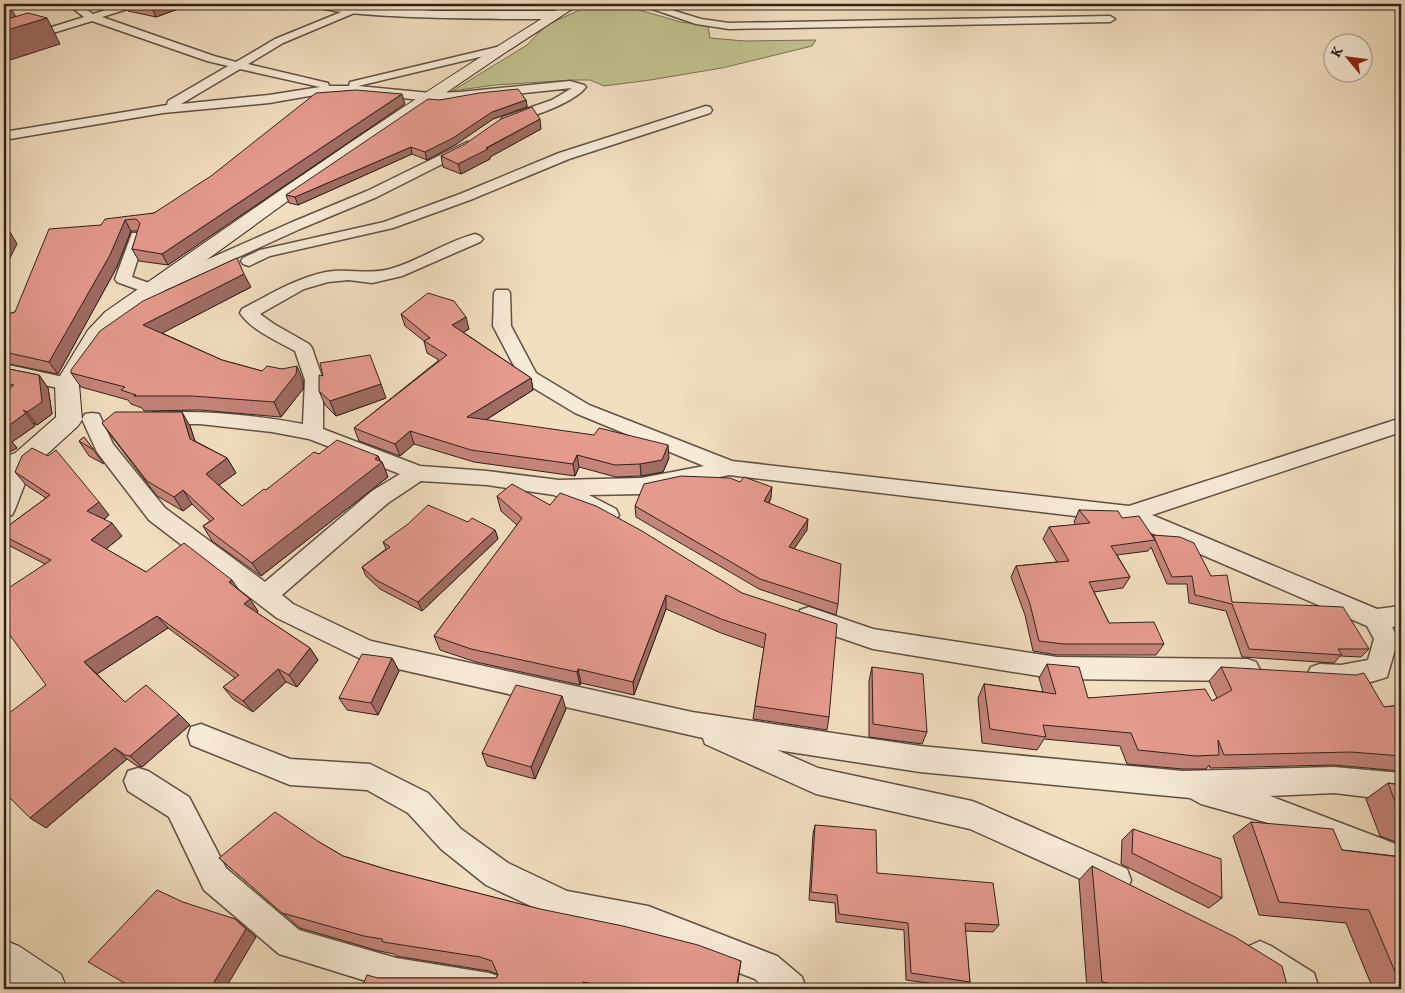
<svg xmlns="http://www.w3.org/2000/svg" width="1405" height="993" viewBox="0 0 1405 993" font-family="Vollkorn,serif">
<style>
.green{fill:#c0c08e;stroke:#787054}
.water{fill:#9bbcb3;stroke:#717e76}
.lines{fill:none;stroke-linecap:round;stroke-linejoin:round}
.minor-casing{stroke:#615044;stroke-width:3}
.tertiary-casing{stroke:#615044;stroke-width:3}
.secondary-casing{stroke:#31211b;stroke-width:2}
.minor{fill:#f7ead6;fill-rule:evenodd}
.tertiary{fill:#f7ead6;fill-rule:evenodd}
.secondary{fill:#f7ead6;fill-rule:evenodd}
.wall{fill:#c5847a;stroke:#31211b}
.shaded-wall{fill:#a06c63;stroke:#31211b}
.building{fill:#e59a8e;stroke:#31211b}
</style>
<rect width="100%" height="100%" fill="#f2dec0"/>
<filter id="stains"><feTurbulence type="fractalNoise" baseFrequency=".004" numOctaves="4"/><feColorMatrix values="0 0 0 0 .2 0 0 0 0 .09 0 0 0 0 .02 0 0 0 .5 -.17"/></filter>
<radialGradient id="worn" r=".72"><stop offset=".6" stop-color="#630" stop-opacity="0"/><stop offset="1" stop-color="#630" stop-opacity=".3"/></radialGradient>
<path class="green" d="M589,6L632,8L681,22L708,26L710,38L745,41L816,40L812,46L722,68L650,80L604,86L590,80H573L495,85L452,91L527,45L546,25Z"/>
<path class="water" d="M1107,4H1401V7L1163,6Z"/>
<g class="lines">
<defs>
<path id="minor" d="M67,4H78L93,14L125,4H139L137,6L102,17L214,56L236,62L275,39L356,6L359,7V11L283,43L248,64L328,83L329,86H349L350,82L501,46L505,47L506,49L505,51L358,86L430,93L460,92L570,81L584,85L586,87C573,104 528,118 507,124L503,123L501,120L503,117L552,100L572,88L460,100L430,101L338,91L269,103L163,113L4,140V132L167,105L168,101L228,66L207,61L92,21L4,48V42L84,17ZM240,69L320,87L269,95L181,104Z
M638,4H652L701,19L729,23L1110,16L1115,19L1110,22L729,29L696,24Z
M706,106L710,107L712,110L710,113L569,159L470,200L393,228L270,256L249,266L243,264L241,261L243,258L260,250L384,222L460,194L559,153Z
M467,142L472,143L473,146L472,149L377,197L300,229L159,293H147L117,282L115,279L132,233H142L145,236L132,277L152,284L290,223L367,191Z
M475,234L480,236L483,239L480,242L402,276L372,283L349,280L328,282L304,289L260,314L274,324L309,344L312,348L323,380V429L420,466L487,471L559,480L641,478L704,466L575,413L522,381L493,326L494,293L496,290H508L510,293L511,326L536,373L589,405L732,461L1129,506L1401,418V432L1152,515L1377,609L1401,606V626L1392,627L1398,639L1387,677C1364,685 1335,691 1311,683L1307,675L1311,667L1320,664L1341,665L1368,660L1374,639L1367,626L1126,522L729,475L641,494L589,495L616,509L619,515L616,521L608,523L554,495L487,485L421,481L388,503L282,595L293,604L371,641L692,712L920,746L1183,771L1334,767L1401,773V801L1334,793L1270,796L1401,846V876L1265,822L1201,804L1190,798L920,772L777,750L818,768L972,801L982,805L1127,869L1131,880L1127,891L1116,895L970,829L816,794L705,744L703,738L367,662L277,618L149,520L97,452L82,419L85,414L92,413L99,414L113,444L165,508L265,582L372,491L400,474L309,439L272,432L200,424H158L151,423L148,418L151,413C161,411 172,412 182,412C223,412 264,417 303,424L305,380L295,351C277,341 251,330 240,313L242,309C269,295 296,278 326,272C348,268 369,275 390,269C419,261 445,242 475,234Z
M4,364L63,377C69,369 73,363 84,366L87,370L74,388L67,390L4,376Z
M24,453L31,455L34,460L15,509L12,515L4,517V484L17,455Z
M809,607L873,629L1057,657L1247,659L1256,662L1260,670L1256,678L1247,681L1057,679L873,649L800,624L797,617L800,610Z
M201,724L290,759L370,764L428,793L461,829L508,863L567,891L648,906L777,956L802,977L806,989H766L755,979L648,938L565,921L554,917L486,885L441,849L408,813L367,790L290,785L191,745L188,736L191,727Z
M138,768L148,771L189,797L226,868L299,930L396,958L489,973L501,977L505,989H392L279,954L204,890L169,817L128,791L124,781L128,771Z
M1260,941L1271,946L1314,973L1319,989H1280L1249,968L1244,957L1249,946Z"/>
<path id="tertiary" d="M312,4H341L436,11H555L561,15L555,19C522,19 327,20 312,4Z"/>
<path id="secondary" d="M566,4H580L506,52L310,185L121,322L105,338L79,384L82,420L78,426L33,467L4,476V457L15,453L56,417L55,384L88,330L105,312C257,206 408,100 566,4Z
M4,940L19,946L61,974L67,989H9L4,986Z"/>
</defs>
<use href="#minor" class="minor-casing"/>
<use href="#tertiary" class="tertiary-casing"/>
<use href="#secondary" class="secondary-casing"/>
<use href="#minor" class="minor"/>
<use href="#tertiary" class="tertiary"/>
<use href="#secondary" class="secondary"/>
</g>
<path class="wall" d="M98,4H120L110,7Z
M125,4H192L156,17L128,11Z
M543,4H563L560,5H543Z
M580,4H641V7L581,6Z
M440,100H526L527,107L493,119L455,145L427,160L412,154L298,205L289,203L286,195Z
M405,104L168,265L139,261L132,249L138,231H131L117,267L58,374L4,363V315L15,312L101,225L154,213Z
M541,129L490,157V159L461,174L443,167L441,156Z
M251,287L162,333L222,360L262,371L303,381V389L281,417L200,410L144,411L142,408L131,404L128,400L81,387L71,373Z
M401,314L469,329L463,332L531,378L533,390L486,420L669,458L663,472L641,476L616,477L579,467L575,476L474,462L414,444L400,456L359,441L354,428L439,360L427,353L424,341L405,326Z
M4,368L39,375L48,388L52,414L37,425L33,423L35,426L12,442L17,448L4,455Z
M319,391L386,398L336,416L325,405Z
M102,423L190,426L195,441L227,458L236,473L219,485L242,506L319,454L378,456L381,462H382L388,477L261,576L212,541L203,526L210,521L192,504L183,511L157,496L112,437Z
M84,437L104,464L89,456L79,441Z
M15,472L109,515L104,519L122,536L106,549L146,572L239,591L258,611L257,613L310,648L318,660L297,687L286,682L253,712L233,699L223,687L235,678L168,628L97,674L125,702L190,725L142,767L137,766L127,759L46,828V685L45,564L10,546L4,539V529L46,498L26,485Z
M497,496L550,505L742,593L829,717L827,730L753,719L755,706L764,648L721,633L666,609L634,695L581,683L580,685L476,662L440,650L434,636L517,525L501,511Z
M771,498L769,503L807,530L794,548L838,604L836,615L759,589L636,517L635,506Z
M1079,510L1122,518L1153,536V535L1211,576L1232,602L1369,649L1361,657L1340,656L1334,663L1242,657L1226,611L1189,603L1187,584H1167L1151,547L1148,551L1117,555L1130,577L1123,588L1094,592L1109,623L1164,644L1156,655H1057L1033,651L1025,615L1011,577L1016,566L1057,562L1043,539L1049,527L1076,525L1074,522Z
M468,522L495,530L498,539L422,611L380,589L366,576L362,567L386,549L383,542Z
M392,658L399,671L378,715L347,710L339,698Z
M1047,664L1088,698L1212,701L1217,698L1209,681L1221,667L1384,707L1401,705V772V771L1334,765L1210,768L1209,765L1206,769H1183L1127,764L1120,746L1044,739L1037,750L982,743L978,698L984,684L1043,692L1039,678Z
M872,667L927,732L922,744L869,737V681Z
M566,709L535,779L487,766L482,753Z
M1388,783L1401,785V844L1380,836L1366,799Z
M1251,822L1342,850L1395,856L1398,854L1401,855V986L1371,984L1346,923L1259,915L1233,836Z
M815,825L877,873L999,925L993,932L965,931L970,982L964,988L906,980L904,930L836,922L835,903L809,900L813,834Z
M1133,829L1222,898L1209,908L1121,864L1122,840Z
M319,842L343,856L392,871L741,961L737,989H361L378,978H496L498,975L497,974L489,971L396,956L394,954L379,951L300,928L219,858Z
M1092,866L1288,989H1087L1079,880Z"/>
<path class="shaded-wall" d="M109,4H120L110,7Z
M157,4H192L156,17L151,6Z
M11,8L21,26L47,18L60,44L4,62V11Z
M402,94L405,104L168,265L162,254Z
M526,100L527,107L493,119L455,145L427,160L425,152L492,112Z
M540,119L541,129L490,157V159L461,174L458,164Z
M411,147L412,154L298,205L295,197Z
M4,217L9,226L4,234Z
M125,220L131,231L117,267L58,374L49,362Z
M10,232L17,244L4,270V243Z
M244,274L251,287L151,339L143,325Z
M466,317L469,329L455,337L452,325Z
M297,366L303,381V389L281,417L274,402Z
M39,375L48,388L52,414L37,425L27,412Z
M531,378L533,390L471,429L467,417Z
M381,384L386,398L336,416L330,401Z
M182,412L190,426L199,453L190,439Z
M26,413L35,426L12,442L17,448L4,455V429Z
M410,431L414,444L400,456L395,444Z
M668,445L669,458L663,472L641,476L640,464Z
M577,455L579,467L575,476L573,464Z
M378,456L381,463L382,462L388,477L261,576L252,563Z
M227,458L236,473L215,488L206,474Z
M772,487L771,498L763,512L764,501Z
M183,490L192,504L183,511L174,497Z
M99,502L109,515L98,524L87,511Z
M808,519L807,530L788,558L789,547Z
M112,523L122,536L101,553L91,540Z
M495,530L498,539L422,611L418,602Z
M232,580L241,593L229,582Z
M666,595V609L634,695L633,682Z
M250,599L258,611L252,616L244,604Z
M157,616L168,628L97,674L84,662Z
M310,648L318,660L297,687L289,675Z
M392,658L399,671L378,715L371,703Z
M278,669L286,682L253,712L243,701Z
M578,669L581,683L580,685L577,672Z
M562,696L566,709L535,779L531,767Z
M179,714L190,725L142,767L130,756Z
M115,748L127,759L46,828L30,818Z
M235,919L256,937L225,989H210Z
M583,982L586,989H582Z"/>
<path class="building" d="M141,4H157L151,6Z
M4,6L11,8L4,11Z
M28,13L47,18L4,31V20Z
M518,89L526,100L492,112L453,138L425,152L411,147L295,197L286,195L428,99L440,100L479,93Z
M356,90L402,94L162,254L132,249L140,223L136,219L125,220L110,255L49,362L4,352V315L15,312L49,229L101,225L105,219L154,213L211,176L316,93Z
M532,107L540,119L486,148L488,149L458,164L441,156L465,144L501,119Z
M10,232L4,243V233Z
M237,258L244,274L143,325L222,360L262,371L267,366L282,369L297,366L296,374L274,402L192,396H134L136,395L121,390L125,387L71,373V370L100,331L143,301Z
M428,293L454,301L466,317L452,325L531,378L467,417L594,435L599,428L668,445L662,460L640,464L615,465L577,455L573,464L471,450L410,431L395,444L354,428L447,355L424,341L430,338L401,314Z
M370,355L381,384L330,401L319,391V375L323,376L320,363Z
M4,368L39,375L42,402L27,412L23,410L26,413L4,429V392L14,385L4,384Z
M115,412H182L190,439L227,458L206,474L242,506L264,489L266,490L314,452L319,454L337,440L378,456L375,459L382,462L252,563L203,526L214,519L183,490L174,497L147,481L102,423Z
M84,437L94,450L79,441Z
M32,448L48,456L56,450L99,502L87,511L112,523L91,540L146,572L184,543L232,580L229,582L250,599L244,604L310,648L289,675L278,669L243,701L223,687L239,675L157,616L84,662L125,702L146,685L179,714L130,756L125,755L115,748L30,818L4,792V717L46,685L4,627V591L51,560L4,536V529L50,495L15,472L22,456Z
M681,476L730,478L740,482L744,477L772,487L764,501L808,519L789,547L841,564L838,604L760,579L635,506L644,484Z
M512,484L550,505L560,493L596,506L642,531L742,593L837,624L829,717L755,706L766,634L721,619L666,595L633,682L578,669L577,672L471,649L434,636L522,518L497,496Z
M428,505L468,522L472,518L495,530L418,602L376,580L362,567L390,547L383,542L408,524Z
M1079,510L1118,511L1122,518L1139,516L1155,540L1111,546L1130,577L1089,582L1109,623L1154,622L1164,644H1063L1039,641L1030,604L1016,566L1069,561L1049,527L1090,523Z
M1153,535L1180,537L1194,543L1211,576L1227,575L1232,602L1343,607L1369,649H1338L1342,655L1249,649L1232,604L1195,595L1192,576L1172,577Z
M362,654L392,658L371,703L339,698Z
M1047,664L1079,667L1088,698L1205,689L1212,701L1232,690L1221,667L1356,675L1364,673L1384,707L1401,705V756L1351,752L1224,755L1218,740L1219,755L1196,756L1138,750L1131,733L1043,725L1046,737L990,729L984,684L1056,694Z
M872,667L923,674L927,732L873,724Z
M516,685L562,696L531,767L482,753Z
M1388,783L1401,785V817Z
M275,812L319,842L343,856L392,871L540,909L623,926L698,945L741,961L736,989H620L583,982L582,989H361L367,975L378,978H496L498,975L492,961L480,957L383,942L382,939L364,936L282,913L219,858Z
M1251,822L1333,829L1342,850L1400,857L1398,854L1401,855V974H1396L1369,910L1279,902Z
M815,825L876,830L877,873L993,883L999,925L965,923L970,982L911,973L908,923L839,914L837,895L811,892Z
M1133,829L1221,859L1222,898L1132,853Z
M1092,866L1235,937L1282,966L1288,989H1142L1102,982Z
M157,890L183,902L235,919L246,929L210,989H142L128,985L88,962Z"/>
<rect width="1405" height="993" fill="none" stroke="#f2dec0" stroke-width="20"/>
<rect x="5" y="5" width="1395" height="983" fill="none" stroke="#31211b" stroke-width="2.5"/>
<rect x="10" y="10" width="1385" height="973" fill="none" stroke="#31211b"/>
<g transform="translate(1348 58) rotate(299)"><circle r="24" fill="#f7ead6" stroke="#a89a8b"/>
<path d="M0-4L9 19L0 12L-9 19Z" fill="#8f2418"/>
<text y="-8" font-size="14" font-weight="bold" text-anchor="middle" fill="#31211b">K</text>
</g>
<rect width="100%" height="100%" filter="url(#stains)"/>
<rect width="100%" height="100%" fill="url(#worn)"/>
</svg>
